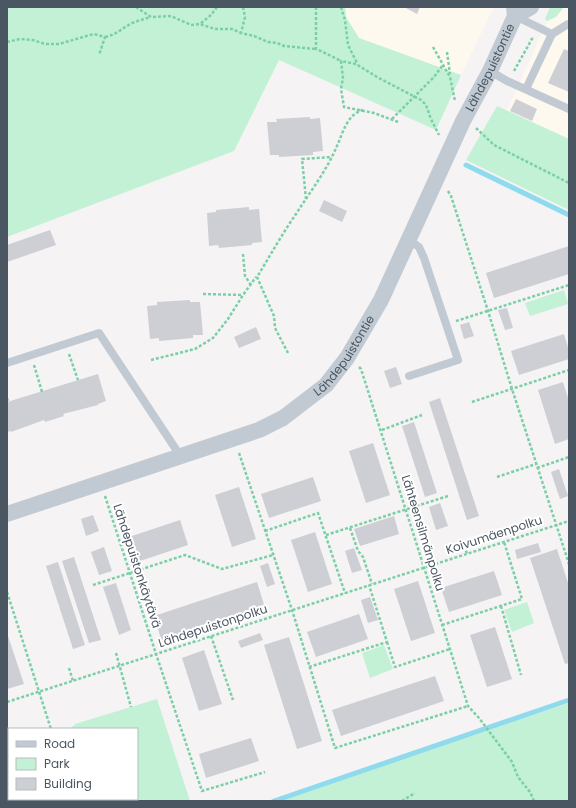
<svg xmlns="http://www.w3.org/2000/svg" width="576" height="808" viewBox="0 0 576 808" font-family="Poppins,sans-serif">
<style>
.commercial{fill:#fdf9ef}
.green{fill:#c3f1d5}
.lines{fill:none;stroke-linecap:round;stroke-linejoin:round}
.stream{stroke:#90daee;stroke-width:5}
.building{fill:#cdcfd5}
.path{stroke:#7ad0a6;stroke-width:2.5;stroke-dasharray:3 2;stroke-linecap:butt}
.service{stroke:#c1cad2;stroke-width:8}
.minor{stroke:#c1cad2;stroke-width:16}
.labels{text-anchor:middle;stroke-width:4;stroke-linejoin:round;paint-order:stroke}
.street-label{font-size:12px;fill:#4a5661;stroke:#fff}
</style>
<rect width="100%" height="100%" fill="#f5f3f3"/>
<path class="commercial" d="M345,7H494L461,75L359,38L346,17Z
M554,7H569V139L507,110Z"/>
<path class="green" d="M7,7H345L346,17L359,38L461,75L436,130L279,60L234,151L7,237Z
M550,7H564L556,17L547,21L545,19Z
M497,106L569,139V210L466,160Z
M564,290L568,304L530,316L525,303Z
M527,602L534,623L512,632L504,610Z
M384,645L393,669L370,678L362,653Z
M157,699L190,801H87L86,799H137V729H70L75,724Z
M569,703V801H267Z"/>
<g class="lines">
<path class="stream" d="M466,165L569,215
M274,801L569,700"/>
</g>
<path class="building" d="M404,7H420L417,14Z
M564,49L569,51V92L548,83Z
M516,99L537,109L532,121L510,111Z
M310,117V119L320,118L323,151L313,152V155L279,157V155H270L267,122H277L276,119Z
M324,200L347,211L342,222L319,211Z
M249,207V210L259,209L262,242L252,243V245L219,248L218,245L209,246L207,213L216,212V210Z
M50,230L56,245L7,262V245Z
M569,246V274L494,298L486,273Z
M190,300V302H200L203,335H193V338L159,341V338L150,339L147,306L157,305V302Z
M507,308L513,328L505,330L498,310Z
M469,322L474,336L464,339L460,325Z
M256,327L261,339L239,348L234,337Z
M564,334L569,351V359L519,375L511,351Z
M396,367L402,384L390,388L384,371Z
M98,374L106,401L98,404V405L63,414L64,416L45,422L44,420L11,432V431L7,432V402Z
M563,382L569,401V439L555,444L538,390Z
M440,398L479,516L467,520L429,402Z
M414,422L437,493L425,497L402,426Z
M373,443L390,495L366,503L349,451Z
M559,469L568,496L560,499L551,472Z
M313,477L321,501L269,518L261,494Z
M239,487L256,539L232,547L215,495Z
M440,503L448,526L436,530L429,507Z
M93,515L99,531L86,536L81,519Z
M394,516L399,534L360,546L354,529Z
M180,520L188,545L137,562L129,537Z
M315,532L332,584L308,592L291,540Z
M538,543L541,552L517,559L515,550Z
M104,547L112,571L99,575L91,552Z
M354,548L362,570L352,573L345,551Z
M557,549L569,586V663L565,664L530,558Z
M74,557L101,640L89,643L62,561Z
M58,562L85,645L73,649L46,566Z
M268,563L275,584L267,587L260,566Z
M494,571L502,595L449,612L441,588Z
M418,581L435,633L411,641L394,589Z
M257,582L265,608L162,642L154,616Z
M116,583L131,630L119,635L103,587Z
M370,597L378,620L368,623L361,600Z
M359,614L368,639L316,657L307,632Z
M495,627L512,679L487,687L470,635Z
M7,633L24,684L7,689Z
M260,633L263,640L241,648L238,641Z
M289,637L322,741L297,749L264,645Z
M204,650L222,704L199,711L182,658Z
M435,676L444,701L341,736L332,710Z
M7,728L9,733V799H31V801H7Z
M251,738L259,761L206,778L199,754Z"/>
<g class="lines">
<path class="path" d="M136,7L151,17L171,16L191,25L200,24
M217,7L211,15L200,24L215,29H232L241,33
M243,7L245,17L241,33L254,36L268,42L277,43L284,46L316,49
M316,7V49L323,52L341,61
M341,7L345,20L348,45L357,63L356,64
M105,37C117,35 124,26 135,22C140,20 145,19 150,17
M7,42L20,39L33,40L45,44H59L90,35L94,34L105,37L99,55
M433,47L450,77L455,101
M447,52L450,74
M514,71L533,37
M392,119L434,77L443,65
M398,122L374,113L344,107L341,89L343,78L341,61L356,64L377,77L421,100L426,105L431,119L439,135
M476,128L494,145L569,183
M448,191L451,196L488,311L512,389L569,564
M306,199L302,159L332,157
M243,254L245,276L251,285
M203,294L243,295
M456,321L569,285
M288,353L275,328L274,316L257,277C270,256 282,234 296,214C310,192 327,170 337,146C343,133 347,114 363,110
M69,354L78,380
M151,360L195,349L213,338L228,319L243,295L256,277
M34,365L42,392
M359,367L361,369L468,706L479,718L512,762L518,777L530,792L534,801
M7,398L8,402
M472,402L569,370
M382,430L422,415
M239,453L292,610L335,748L468,706
M537,468L569,457
M497,477L536,464
M105,496L156,654L202,791L265,772
M512,525L516,538
M350,528L358,551L363,557L372,584
M265,531L318,513L345,593
M326,535L448,496
M463,541L467,554
M93,585L185,555L222,569L273,555
M7,592L51,729
M501,606L521,675
M442,625L522,599L504,542
M211,636L233,700
M387,642L395,667L450,649
M116,653L131,707
M309,667L387,642L369,585
M69,668L73,681
M7,702L569,521
M73,799L74,801
M402,801L415,793"/>
<path class="service" d="M515,16L552,34L568,24L569,25
M490,71L507,81L569,109
M526,89L552,34
M7,363L99,333L181,457
M409,376L458,360L424,258L419,247L409,240"/>
<g class="minor">
<path d="M515,16L531,7"/>
<path id="s1" d="M7,514L259,430L283,418L326,385L347,358L381,300L463,121L490,71L515,16L514,7"/>
</g>
</g>
<g class="labels">
<g class="street-label">
<text dy="4" stroke="none"><textPath href="#s1" startOffset="705">Lähdepuistontie</textPath></text>
<text dy="4" stroke="none"><textPath href="#s1" startOffset="381">Lähdepuistontie</textPath></text>
<text transform="translate(423 533) rotate(73)" y="4">Lähteensilmänpolku</text>
<text transform="translate(494 535) rotate(-18)" y="4">Koivumäenpolku</text>
<text transform="translate(137 566) rotate(72)" y="4">Lähdepuistonkäytävä</text>
<text transform="translate(213 626) rotate(-18)" y="4">Lähdepuistonpolku</text>
</g>
</g>
<rect width="576" height="808" fill="none" stroke="#4a5661" stroke-width="16"/>
<rect x="8" y="728" width="130" height="72" fill="#ffffff" stroke="#b7bbc0"/>
<rect x="16" y="741" width="20" height="6" fill="#c1cad2" stroke="#b7bbc0"/>
<text x="44" y="748" font-size="12" fill="#4a5661">Road</text>
<rect x="16" y="758" width="20" height="12" fill="#c3f1d5" stroke="#b7bbc0"/>
<text x="44" y="768" font-size="12" fill="#4a5661">Park</text>
<rect x="16" y="778" width="20" height="12" fill="#cdcfd5" stroke="#b7bbc0"/>
<text x="44" y="788" font-size="12" fill="#4a5661">Building</text>
</svg>
